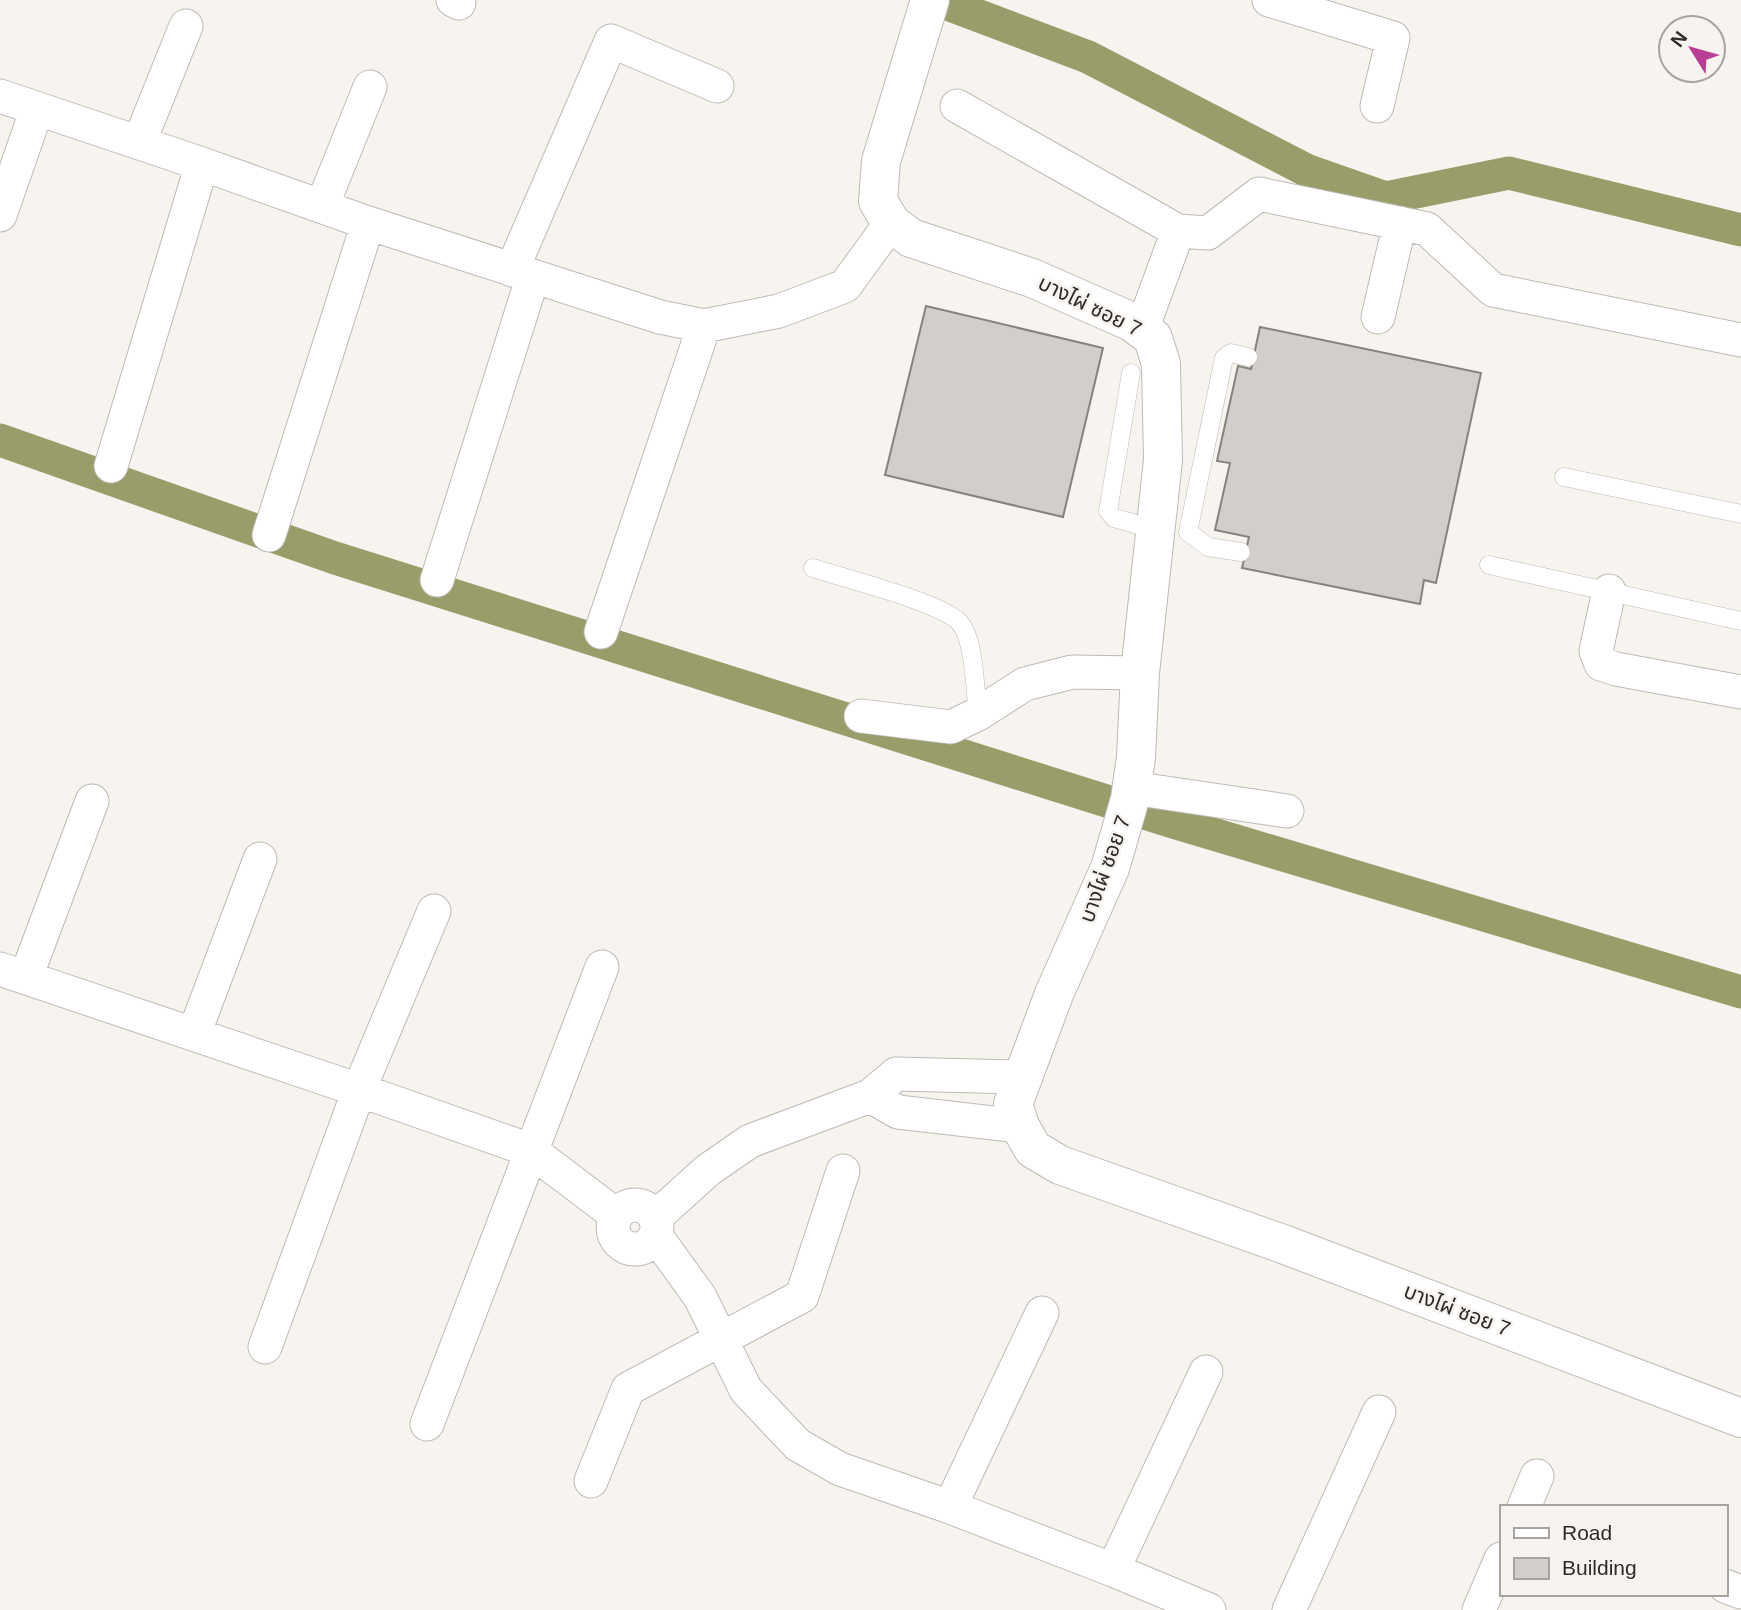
<svg xmlns="http://www.w3.org/2000/svg" width="1741" height="1610" viewBox="0 0 1741 1610" font-family="Arial,'Noto Sans Thai',sans-serif">
<style>
.lines{fill:none;stroke-linecap:round;stroke-linejoin:round}
.canal{stroke:#989d6a;stroke-width:33}
.building{fill:#d3ceca;stroke:#88827f;stroke-width:2}
.lane-casing{stroke:#bebab5;stroke-width:19}
.street-casing{stroke:#bebab5;stroke-width:35}
.secondary-casing{stroke:#bebab5;stroke-width:40}
.lane{stroke:#fff;stroke-width:18}
.street{stroke:#fff;stroke-width:33}
.secondary{stroke:#fff;stroke-width:38}
.labels{text-anchor:middle;stroke-width:5;stroke-linejoin:round;paint-order:stroke}
.street-label{font-size:21px;fill:#2e2c2a;stroke:#f7f3ee}
</style>
<rect width="100%" height="100%" fill="#f7f3ee"/>
<g class="lines">
<path class="canal" d="M937,0L1088,57L1306,170L1386,198L1509,173L1741,230
M0,440L335,558L1173,822L1741,992"/>
</g>
<path class="building" d="M926,306L1103,348L1063,517L885,475Z
M1260,327L1481,373L1436,583L1424,580L1420,604L1242,568L1249,537L1215,530L1230,463L1217,461L1238,366L1251,369Z"/>
<g class="lines">
<defs>
<path id="lane" d="M1131,373L1108,511L1114,518L1157,530
M1564,477L1741,514
M1241,552L1208,547L1188,532L1224,358L1231,353L1248,357
M1489,565L1741,621
M813,568C843,578 943,603 960,623C975,641 975,691 978,714"/>
<path id="street" d="M453,0L459,3
M1269,0L1393,38L1377,106
M0,96L202,164L368,223L660,317L704,326L779,311L845,286L891,223
M957,106L1178,231L1208,233L1259,194L1427,229L1493,290L1741,340
M139,143L186,26
M322,206L370,87
M0,215L37,109
M512,270L611,41L717,86
M1378,317L1400,223
M1142,329L1178,231
M111,466L202,164
M269,535L368,223
M437,580L533,276
M1609,591L1596,651L1601,664L1616,669L1741,692
M601,632L704,326
M861,716L951,727L978,714L1025,684L1072,672L1140,673
M1132,788L1287,811
M0,969L359,1090L530,1150L616,1215
M26,977L92,801
M194,1034L260,859
M870,1096L898,1112L1020,1126
M613 1227a22 22 0 1 1 44 0a22 22 0 1 1-44 0Z
M656,1217L708,1170L750,1141L870,1096L896,1074L1023,1077
M656,1236L700,1297L746,1390L798,1445L840,1469L950,1507L1113,1570L1209,1610
M265,1347L359,1090L434,911
M427,1424L602,967
M591,1481L628,1389L802,1296L843,1171
M950,1507L1042,1313
M1524,1507L1537,1476
M1113,1570L1206,1372
M1725,1586L1741,1592
M1289,1610L1379,1412
M1479,1610L1501,1559"/>
<path id="secondary" d="M930,0L881,161L878,201L891,223L911,238L1032,278L1132,322L1153,338L1161,364L1163,460L1140,673L1136,757L1130,799L1110,868L1054,994L1013,1104L1020,1126L1033,1149L1060,1165L1283,1244L1741,1418"/>
</defs>
<use href="#lane" class="lane-casing"/>
<use href="#street" class="street-casing"/>
<use href="#secondary" class="secondary-casing"/>
<use href="#lane" class="lane"/>
<use href="#street" class="street"/>
<use href="#secondary" class="secondary"/>
</g>
<g class="labels">
<g class="street-label">
<text transform="translate(1090 306) rotate(26)" y="7">บางไผ่ ซอย 7</text>
<text transform="translate(1105 869) rotate(-70)" y="7">บางไผ่ ซอย 7</text>
<text transform="translate(1457 1310) rotate(21)" y="7">บางไผ่ ซอย 7</text>
</g>
</g>
<rect x="1500" y="1505" width="228" height="91" fill="#f7f3ee" stroke="#a7a3a0" stroke-width="2"/>
<rect x="1514" y="1528" width="35" height="10" fill="#ffffff" stroke="#a7a3a0" stroke-width="2"/>
<text x="1562" y="1540" font-size="21" fill="#2e2c2a">Road</text>
<rect x="1514" y="1558" width="35" height="21" fill="#d3ceca" stroke="#a7a3a0" stroke-width="2"/>
<text x="1562" y="1575" font-size="21" fill="#2e2c2a">Building</text>
<g transform="translate(1692 49) rotate(307)"><circle r="33" fill="#f7f3ee" stroke="#a7a3a0" stroke-width="2"/>
<path d="M0-5L12 26L0 18L-12 26Z" fill="#b73f95"/>
<text y="-10" font-size="19" font-weight="bold" text-anchor="middle" fill="#2e2c2a">N</text>
</g>
</svg>
